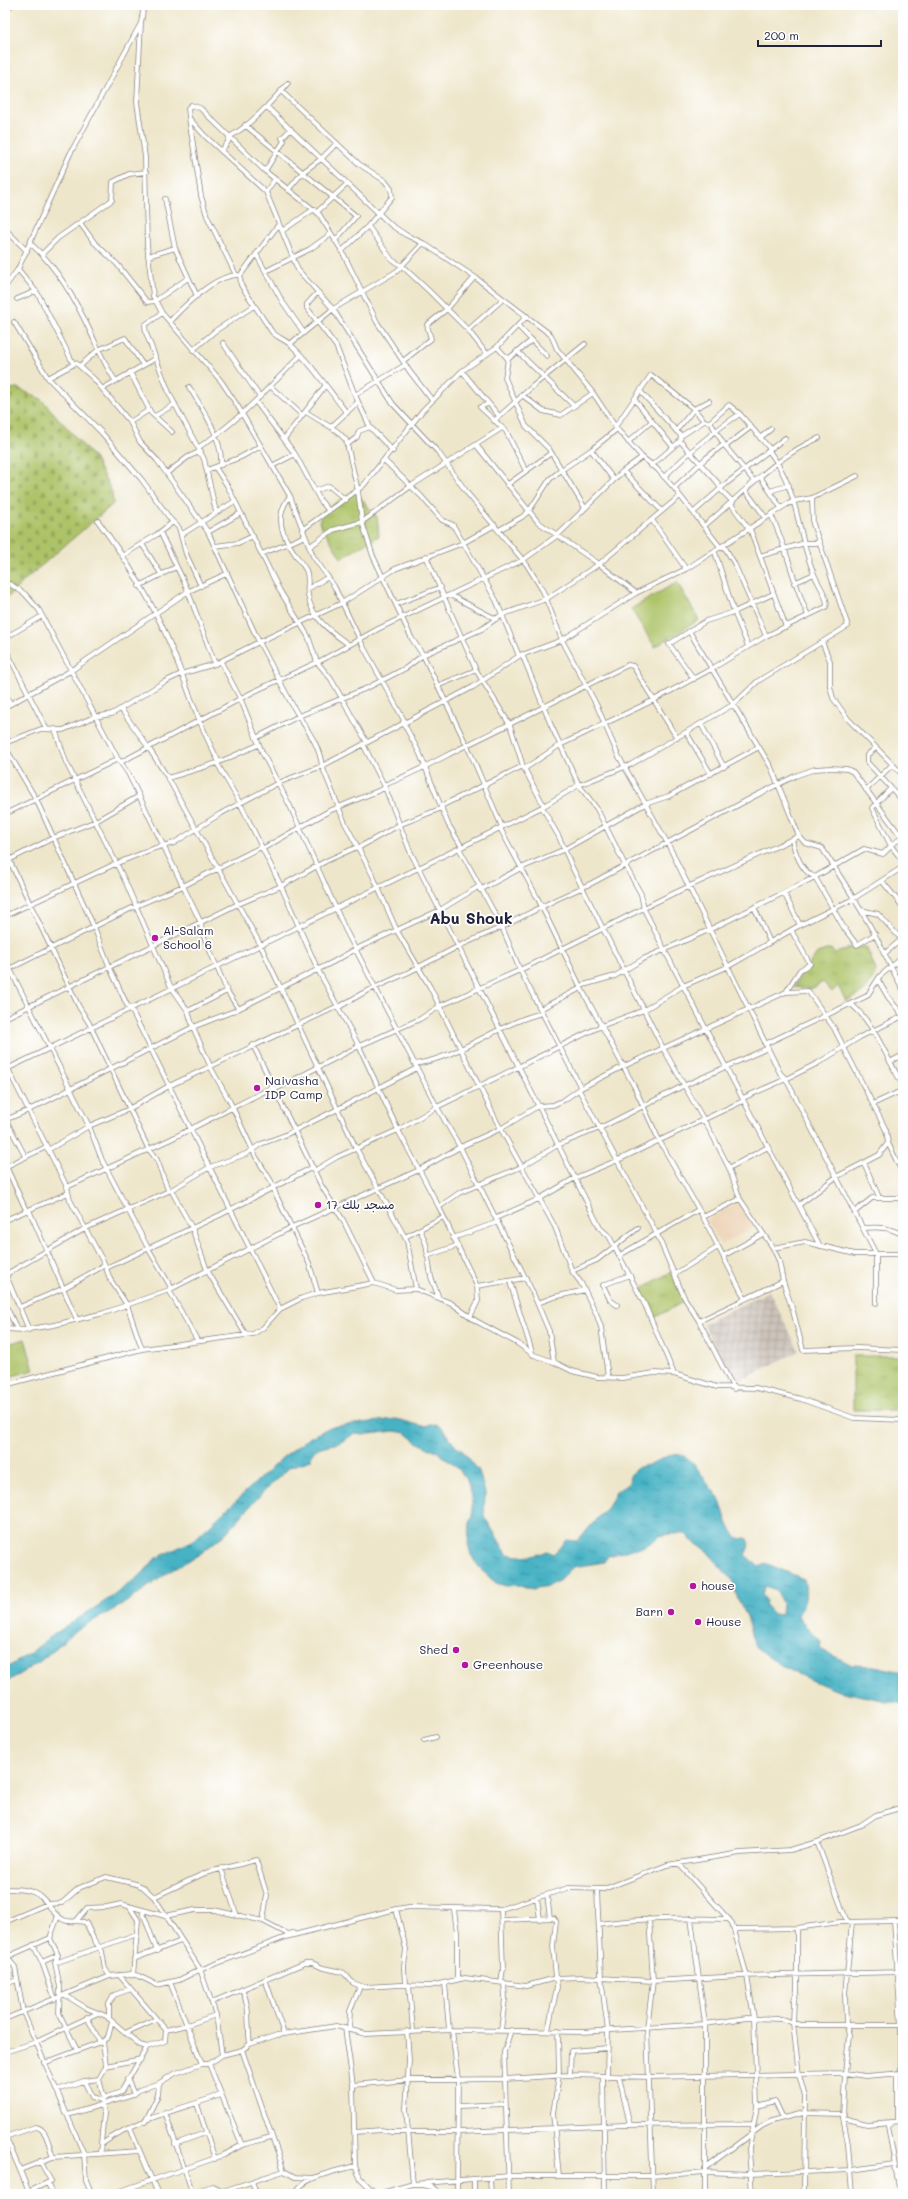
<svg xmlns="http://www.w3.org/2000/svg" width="908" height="2199" viewBox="0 0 908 2199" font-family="Mali,'Playpen Sans Arabic',sans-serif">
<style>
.built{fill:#eed6bb}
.industrial{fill:url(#industrial-grid)}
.grass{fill:url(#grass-tufts);stroke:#687252}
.cemetery{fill:url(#cemetery-stones);stroke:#687252}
.garden{fill:#adc368;stroke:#687252}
.water{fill:url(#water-ripples);stroke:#346a80;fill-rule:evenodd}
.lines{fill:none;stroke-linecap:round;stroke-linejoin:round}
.minor-casing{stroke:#888482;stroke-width:5.5}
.minor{stroke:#fff;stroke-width:4}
.poi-dot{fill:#b5179e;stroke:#fff;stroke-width:1.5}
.labels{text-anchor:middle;stroke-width:3.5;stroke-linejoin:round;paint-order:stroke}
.poi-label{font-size:12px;fill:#22223b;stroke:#fff;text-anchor:start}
.district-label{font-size:16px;font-weight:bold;fill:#22223b;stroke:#fff}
</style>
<defs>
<pattern id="industrial-grid" width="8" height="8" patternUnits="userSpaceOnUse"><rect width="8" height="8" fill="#ccc2b9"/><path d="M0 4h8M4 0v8" fill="none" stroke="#afa6a0"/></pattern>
<pattern id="grass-tufts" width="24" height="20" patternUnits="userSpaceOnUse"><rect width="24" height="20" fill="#adc368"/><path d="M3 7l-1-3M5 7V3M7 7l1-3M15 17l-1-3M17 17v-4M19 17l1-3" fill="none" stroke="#95a75b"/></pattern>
<pattern id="cemetery-stones" width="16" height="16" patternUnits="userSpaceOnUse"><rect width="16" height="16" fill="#adc368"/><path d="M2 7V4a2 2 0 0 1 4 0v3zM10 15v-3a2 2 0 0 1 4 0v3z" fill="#95a75b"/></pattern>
<pattern id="water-ripples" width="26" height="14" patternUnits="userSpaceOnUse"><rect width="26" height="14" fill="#46b2c4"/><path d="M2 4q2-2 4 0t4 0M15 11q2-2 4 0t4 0" fill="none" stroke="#3a90a0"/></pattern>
</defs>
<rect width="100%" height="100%" fill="#fff"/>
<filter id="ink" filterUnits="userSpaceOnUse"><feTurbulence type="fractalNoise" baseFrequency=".025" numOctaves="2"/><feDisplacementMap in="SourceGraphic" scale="8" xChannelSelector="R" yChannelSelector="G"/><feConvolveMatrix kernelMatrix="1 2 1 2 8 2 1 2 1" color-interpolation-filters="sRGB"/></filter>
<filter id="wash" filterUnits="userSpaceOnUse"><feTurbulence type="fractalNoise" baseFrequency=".012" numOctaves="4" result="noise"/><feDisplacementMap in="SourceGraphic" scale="16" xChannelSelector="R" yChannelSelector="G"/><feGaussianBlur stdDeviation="0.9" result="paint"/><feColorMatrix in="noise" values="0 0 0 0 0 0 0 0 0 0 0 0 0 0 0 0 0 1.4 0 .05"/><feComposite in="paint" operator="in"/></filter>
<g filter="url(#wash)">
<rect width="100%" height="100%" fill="#eee6ca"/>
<path class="built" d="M739,1202L753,1227L721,1245L707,1220Z"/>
<path class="industrial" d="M769,1291L799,1351L734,1384L703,1324Z"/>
<path class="grass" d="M354,490L377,517L379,536L341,558L319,522L323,512Z
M853,947H866L876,970C869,990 865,993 846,1001L838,986L832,992L823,982L811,989L793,987L817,953L830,949L836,953Z
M671,1272L685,1301L654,1318L640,1289Z
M853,1356H903V1410H853Z"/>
<path class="cemetery" d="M17,388L41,399L94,458L112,492L113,504L27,578L5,600V390Z"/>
<path class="garden" d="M677,582L699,620L655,647L631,609Z
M25,1339L34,1370L5,1378V1345Z"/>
<path class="water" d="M396,1419L423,1426L436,1424L442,1428L456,1447L462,1450L479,1471L485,1493L484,1516L507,1554C522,1557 533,1558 547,1551L553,1554L567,1540L577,1541L608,1507L616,1492L629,1483L630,1475C643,1460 646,1469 656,1462C686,1442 695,1466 710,1487C713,1491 717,1494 719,1499C727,1516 724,1525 739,1539L746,1538C751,1544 748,1549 745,1555L759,1567L765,1563L804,1579C807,1594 806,1603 798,1615L801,1621L821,1641L820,1649L852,1665L874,1666L903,1672V1704L838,1691L792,1672L767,1656L757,1648L751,1635L747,1617L737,1597L733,1582L707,1551L691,1540L686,1534C678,1534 668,1533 660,1536C654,1539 649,1546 641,1547C630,1549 619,1553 608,1556L604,1562L573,1567L560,1580L548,1586L532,1589L520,1585L506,1586L496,1583L479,1568L471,1555L468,1544L470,1523L473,1515L470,1488L466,1478L454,1464L433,1449H430L417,1442L406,1433L394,1431L363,1435L355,1434C349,1436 344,1441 338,1443C328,1446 310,1446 311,1460L290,1467L263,1492L225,1534L200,1554L172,1570L122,1605L78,1629L39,1662L5,1683V1669L30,1653L56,1633L113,1596L143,1573L155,1559L194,1540L283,1457L309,1438L330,1427ZM766,1586L776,1590L782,1603L781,1615L773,1614L765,1605L766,1601L762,1593Z"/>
</g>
<g filter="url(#ink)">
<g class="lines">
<defs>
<path id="minor" d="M5,8L13,5
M141,23L137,102L145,157L147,245L153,296L162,313L221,381L237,405L290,496L313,556L334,586L363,646L405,722
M281,91L359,164L385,181L391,189L392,197L368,226L342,251
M267,107L391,225L406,235L423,243L476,278L551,335L557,349L593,393L617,429L642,457L657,469L674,488L721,548
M189,118L205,136L266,192L298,270L333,309L393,404L438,452L468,494L527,565L543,591L562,640L597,706L618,755L668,844L780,1073L786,1079L876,1254V1303
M245,125L356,216L335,241
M221,151L228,142L229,137C249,127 273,100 288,83
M265,171L284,141L282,138L291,129
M288,190L303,172L321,159L337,143
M266,192L275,179
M165,199L175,248L197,296
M317,212L347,184
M80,223L94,242L117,264L147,302L155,301L188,278
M279,224L242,273L240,276L241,285L272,332C278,338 286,340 292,346C313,365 329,391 347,413
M368,226L392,260L402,266L429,291L468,330L486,353
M5,229L27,251
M282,231L314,209
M30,243C57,267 75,299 90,331C98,348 104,364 115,380
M42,254L58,238L112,200L113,182L129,174L146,172
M256,254L282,301L304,333
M148,256L175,248
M18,269L38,294L73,363
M266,271L310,249L331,234
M236,275L207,216L201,196L189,118L188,108L191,105L200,108L265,171L319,214L342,251L377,322L410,372L432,400
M5,287L18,269L70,154L141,23L144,5
M318,292L307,304V308L336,346L355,395L370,427L393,451
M17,299L36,291
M162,313L145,325L146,333L170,395L204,459L216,512
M170,321C184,306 215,275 238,275
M14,322L48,378L101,432L142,480L171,520L179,528L186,554L201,586
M518,326L547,356
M468,330L502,300
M223,343L260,397
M290,344L333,309L397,271L423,243
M497,347L508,359L505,378L526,426L549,449L585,508
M193,350L215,331L254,306
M517,351L574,406
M508,359L532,340
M403,361L431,339L427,325L447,309L474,278
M80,366L98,350L125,338L143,365
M462,371L499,416
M130,372L151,413L172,432
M48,378L76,363L94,379L130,422L140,442L157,460L208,532L259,642L342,603L395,569L463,543L495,525
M270,386L302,415
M189,387C203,409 223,439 221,465
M102,389L156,358
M641,392L681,436
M355,395L405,365
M522,395L543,411L561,415L593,393
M635,400L673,447
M256,402L295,454L320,500L329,511
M488,404L480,407L506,431L526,471
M306,412L337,431L346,440L358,491L362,522L373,556L412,639L423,655L470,752L502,827
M155,416L175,404
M494,421L533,386L585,344
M130,422L149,410
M710,422L725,446L754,481
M331,427L358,402
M615,427L651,375L694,409L704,421
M676,431L694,409L709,401
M760,438L771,429
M284,439L325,386
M680,441L718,483L721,490L733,502
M628,442L652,421
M347,445L357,437L359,431L370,427
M477,446L538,522L599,564L636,593
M726,446L751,427
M199,447C238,422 268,388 301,355
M591,450L614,480
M385,461L421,496L442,520L453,525L496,600L519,656
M272,466L295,454
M651,466L680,441L681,436L704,421L710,422L729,405L740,414L770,449
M215,467L228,487L280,591L308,636L317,662L331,679L366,741
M207,470L241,457L261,446
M623,471L662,511
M167,473L188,457L201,451
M664,477C687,454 713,431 740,414
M761,478L781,508
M507,485L551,453
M674,488L706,458L723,445L725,446
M745,490L766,518
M315,491L329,486L346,500
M770,491L789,485
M290,496C268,524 291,547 306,570C310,579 306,587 308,595C311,618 331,632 348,644
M731,504L749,529
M694,512L727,483L785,438
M771,515C787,547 793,583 808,615
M652,520L686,569
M98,521C126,559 152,601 170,644C187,684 198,724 219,762
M704,526C741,496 774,457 819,438
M750,529L786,627
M302,530L363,486L423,410L462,371L497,347L527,316
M499,530L522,517L529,511L550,479L560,471L591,450L617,429
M160,532L186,586L215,664
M208,532L241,513
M181,535L235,501
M142,544L161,574
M215,546L238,543L253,536
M724,546L734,563L766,636
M309,547L333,530L362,522L411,486L502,428
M715,552L734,612L748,646
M262,554C277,547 290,544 304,536
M122,556L156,535L173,522
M426,556L476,670L510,725L523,766L544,806
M760,556L805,543H820
M794,583L814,574
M10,584L25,594L39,610L118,759L128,773L201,923L202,932L227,991L238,1008
M139,586L176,567
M308,589L328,577
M450,595L496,619
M396,604L441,587
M689,631L771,767L799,836L805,843L822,848C840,876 859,905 875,935C885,953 892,971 903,989
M5,638L42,616
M822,642L830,661V686L833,698L848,719L903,775
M5,648L46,728
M522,654L551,725L579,785L597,809L625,865L641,894L644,909L664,949L820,1246
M221,662L241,700L262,752L290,806L345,929L437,1107L460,1147L532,1291L549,1331L554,1362
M694,679L669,644L706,621L734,612L773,594
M437,686L476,670
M5,693L10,703
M5,707L72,670L187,592L226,574
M121,709L148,747L168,778L260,944L356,1148L407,1241L416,1289
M403,722L420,754L448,824L462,847
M701,724L724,767
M55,729L66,762L126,883L170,985L188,1011L193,1027L211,1068L230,1102L256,1157L271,1181L276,1195L309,1263L318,1293
M686,732L711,774
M256,738L299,716L367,688L406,668L423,655L482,629L501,615L546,599L599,564L680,496
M5,743L41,729L63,730L94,717L112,714L164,682L181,674L215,664L259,642C271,664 282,686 294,708C305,728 319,742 322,766L345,823L373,876L397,931L430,987L497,1122L555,1227L572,1271L581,1283L596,1313L601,1327L608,1377
M363,744L384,785L410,851L600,1228L609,1236L645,1305L674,1374
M5,747L36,799L94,927L110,968L127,1005L131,1009L280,1309
M876,748L867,755V762L903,801
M121,762L253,692L322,660L378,629L523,560L558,535L623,471L642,457
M217,763L240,803L281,886L318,970L359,1046L398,1130L439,1207L477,1286L478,1301L470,1317
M524,769L560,745L654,700L713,668L766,636L826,607C830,600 818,584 815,576C796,533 800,491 769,451
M168,778L217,763L258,745
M384,785C413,774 439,759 467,745C521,719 574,691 628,665L633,666L677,738
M891,788L872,808L891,846L903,861
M866,790L893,764
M900,798L903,786
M441,806L523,766
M542,807L559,837L573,869L663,1048L714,1138L729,1168L740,1199L773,1248L779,1261L783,1281L793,1311L803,1350L857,1348L903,1350
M5,814L118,759
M500,828L538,899L580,986L634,1086L659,1140L703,1217L745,1299
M792,840C795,852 801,872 815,877L844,928L857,945L875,934
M892,844L902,838
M358,848L399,825L442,808
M459,848L502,927L520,970L581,1088
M262,849L329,811L385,788
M5,851L79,1007L89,1023L148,1148L157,1160L168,1190
M5,862L53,838L96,821L139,796
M882,881L903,907
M480,890L521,868L565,849L645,804L669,796L759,747
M784,893L800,925
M754,907L770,942
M861,910L878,914L903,941
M5,916L115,864L155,848L174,843L220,814L278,783L322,766L473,687L519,656L562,640L636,593L686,569L786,505L794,501L812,498L857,476
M884,954L903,938
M5,959L89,1126L102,1160L148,1248L172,1289
M5,971L136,906L183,886L261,847
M878,980L888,997L903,1016
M580,986L615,976L643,959L709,930L815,877L864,849L883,854L891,846
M786,992L800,970L810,964L791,930
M851,1004C876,1025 886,1058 903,1085
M339,1007L363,993L409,972L459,946L502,927L557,899L592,883L755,796L795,776L815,769L831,768L847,769L853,772L903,839
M542,1008L581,988
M188,1011L227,991
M5,1018L236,905L281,886L326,861L357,847
M765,1044L867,996L880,976L903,957
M253,1045L321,1185L343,1220L374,1283
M890,1062L903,1055
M5,1063L67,1187L70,1200L105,1265L110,1279L127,1305L142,1349
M415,1064C461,1057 497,1024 542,1013
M5,1070L484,836L542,807L579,785L630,765L734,704L758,681L848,626L813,524L812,498
M274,1090L359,1046L420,1019L440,1006L520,970L668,896L799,836
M579,1090L657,1234L684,1297L699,1321L734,1389
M743,1098L786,1079L818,1063L860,1037L903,1016
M873,1104L903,1090
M5,1120L29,1110L193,1027L234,1011L333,962L356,949L440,910L478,887
M6,1120L25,1156
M48,1150L89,1126L127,1110L169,1086L338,1006
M864,1163L879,1197
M5,1164L26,1210
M5,1167L46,1147
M729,1168L768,1147
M314,1171L337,1157L398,1130L437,1107L601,1026L644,1010L683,986L727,967L800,925L853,899L903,867
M67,1187L171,1139L273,1087
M171,1190L192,1228L207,1270L246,1335
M799,1205L836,1177L879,1155L888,1143
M439,1207L459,1193L521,1167L558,1145L600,1128L681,1087L768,1048
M29,1210L77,1320
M856,1211L872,1198H903
M703,1217L740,1199
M496,1218L539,1199L575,1178L618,1160L743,1101
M5,1220L68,1193
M864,1228C880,1227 889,1227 903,1235
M420,1229L426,1244L431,1277L439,1298
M405,1237L443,1217
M453,1238L498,1222
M773,1248L805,1242L855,1254H903
M620,1255L698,1210
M427,1256L456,1246
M723,1256L763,1234
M106,1268L220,1215L313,1167
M572,1271L597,1260L638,1228
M5,1273L29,1330
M675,1274L718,1247
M5,1275L86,1228L171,1190L210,1167L246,1154L261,1144L285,1135L338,1109L417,1068
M510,1282L533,1355
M477,1286L526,1278
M169,1290L197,1340
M538,1303L554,1297L585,1290
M5,1304L17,1329
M617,1305L610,1300L603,1285L630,1275
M20,1307L64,1288L105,1265
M699,1321L783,1281
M5,1329L23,1330L54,1325L104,1313L169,1290L292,1227L419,1170L460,1147L502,1128L538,1106L553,1105L564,1100L581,1088L622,1067L786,992L808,991L834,1028L886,1130L888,1143L903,1174
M5,1385L142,1349L253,1334L263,1328L280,1309L302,1298L318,1293L374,1283L396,1290L416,1289L451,1303L476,1321L517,1343L534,1355L554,1362L572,1371L597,1377L622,1378L654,1373L674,1374L717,1387L756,1388L801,1399L854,1418L903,1420
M424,1740L436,1737
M817,1842L847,1922
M678,1863L732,1923L747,1976L754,2018L757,2106L749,2149L752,2194
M221,1868L237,1916
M5,1889C16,1889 33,1889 41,1897C50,1904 51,1913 62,1919C69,1924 78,1919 86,1923L94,1940L102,1951L105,1969L110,1976
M597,1890L601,1977L608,2031L607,2077
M547,1895L550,1918
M154,1897L205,1873L256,1860L267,1895L263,1921
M537,1898L540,1919
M129,1906L138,1920L133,1975
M396,1909L406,1949L404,1967L405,1985
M501,1909L503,1969L501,1982
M142,1910L157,1951
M454,1910L457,1932V1979
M58,1916L50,1938L58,1955L55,1963L60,1987L59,2013L77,2050
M691,1918L705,2024V2168
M649,1919L653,1981L647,2028L653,2194
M77,1920L87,1908L107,1907L121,1904L165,1916L195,1910H214L263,1921L288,1934L293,1933
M502,1920L554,1918L556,1921L553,1946L557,1987L548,2030
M894,1921L901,2025V2073
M5,1922L47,1904L62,1903L79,1888L106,1877L136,1884L143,1887L154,1897L200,1969L216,2015L222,2055
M852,1922L845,1994L846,2024L849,2035L845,2073L843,2118L848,2144L852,2194
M599,1924C643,1918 685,1918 729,1919
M797,1928V1991L794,2000L793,2023L799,2075L805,2097L804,2194
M735,1929L797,1928L840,1922L903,1921
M33,1945L42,1962L55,1999
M5,1955L15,1967L23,2012L84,2154L86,2180L92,2194
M7,1957L50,1938
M134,1959L181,1941
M42,1962L58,1955
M55,1963L137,1934
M265,1979L284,2034
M170,1982L202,2064
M445,1983L449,2030
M5,1984L17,1980
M409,1985L413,2031
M242,1989C251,2008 247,2024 250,2044L277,2035L336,2026L366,2034L452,2030L582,2032L705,2024L747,2018L781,2019L801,2025H903
M65,1995L86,2008L106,2016L140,2045L147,2047L165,2041L166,2030L119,1975
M212,2002L305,1963H312L323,1968L338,1971L344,1973L353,1983L364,1987L401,1985L430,1986L465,1978L526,1986L556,1978L582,1977L653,1981L740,1976L903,1972
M87,2017L100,2042
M5,2019L110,1976L131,1974L139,1976L157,1985L179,1980L197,1971L286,1937L396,1909L409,1907L501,1909L568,1888L604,1889L667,1865L740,1853L790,1850L817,1842L861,1825L876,1815L903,1807
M109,2019V2004L114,1995L131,1989
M345,2028L353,2085L355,2166L360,2178L376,2194
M166,2030L187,2025L216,2015
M349,2030L350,2011L359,1989L358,1985
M452,2030L458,2079L457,2194
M501,2030L505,1999L504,1982
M407,2031L409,2060L406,2109L413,2184
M558,2031L559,2076L553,2113L559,2176
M125,2033L156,2019
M250,2044L242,2050L284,2171L295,2177L313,2178
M5,2052L36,2042L98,2013
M44,2063L103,2041
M209,2064L242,2145
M106,2066L141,2059
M570,2075L571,2051L608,2048
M603,2076L605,2194
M619,2077L630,2125
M127,2079L134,2094
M84,2081L92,2097L102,2100
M353,2085L408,2080L505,2079L569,2075L650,2077L845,2073L865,2076L903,2073
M57,2090L84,2081L99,2079
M104,2098L121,2092L147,2047
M197,2104L215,2159
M459,2106L504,2104
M757,2106L775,2101L783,2118
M165,2112L193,2194
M68,2115L133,2095L139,2090L159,2083L176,2073L202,2064H209L222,2055L242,2050
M843,2118L867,2124L903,2121
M897,2121V2073
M145,2122L158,2095L159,2083
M891,2123L888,2125L900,2194
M130,2128L158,2194
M355,2132L381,2130L392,2132H459L624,2125L754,2124
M5,2137L35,2127C47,2127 49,2147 53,2157
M6,2137L29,2192
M102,2144C137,2118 181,2109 221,2095
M175,2144L205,2133
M100,2153L104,2113L102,2100L104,2098L99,2079L106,2066L103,2041L108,2037L112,2022
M20,2170L53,2157L139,2151
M897,2171H903
M490,2178L491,2194
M474,2179V2194
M252,2182L257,2194
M48,2183L52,2194
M421,2185L432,2187L441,2194
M192,2193L212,2186L223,2191L284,2171
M24,2194L51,2181L40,2161
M112,2194L224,2155L242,2145L271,2137
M296,2194C299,2177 341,2170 355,2166
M378,2194L413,2184L509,2176H652L706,2172L749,2174L804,2172L851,2170L894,2164
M509,2194L504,2052L511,2030
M705,2194V2168L762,2126L772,2121L803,2113L844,2114"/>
</defs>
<use href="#minor" class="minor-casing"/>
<use href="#minor" class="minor"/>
</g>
</g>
<g class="poi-dot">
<circle cx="155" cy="938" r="4"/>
<circle cx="257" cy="1088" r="4"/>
<circle cx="318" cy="1205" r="4"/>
<circle cx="693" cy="1586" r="4"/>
<circle cx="671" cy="1612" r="4"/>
<circle cx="698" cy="1622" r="4"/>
<circle cx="456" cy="1650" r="4"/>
<circle cx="465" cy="1665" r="4"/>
</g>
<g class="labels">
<g class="poi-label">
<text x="163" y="935">Al-Salam<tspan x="163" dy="14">School 6</tspan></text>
<text x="265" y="1085">Naivasha<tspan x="265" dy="14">IDP Camp</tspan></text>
<text x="326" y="1209">مسجد بلك 17</text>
<text x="701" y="1590">house</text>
<text x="663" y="1616" text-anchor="end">Barn</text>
<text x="706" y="1626">House</text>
<text x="448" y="1654" text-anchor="end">Shed</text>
<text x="473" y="1669">Greenhouse</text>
</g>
<g class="district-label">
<text x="471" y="924">Abu Shouk</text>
</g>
</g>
<rect width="908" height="2199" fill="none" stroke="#fff" stroke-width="20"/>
<path d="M758 40v6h123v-6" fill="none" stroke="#22223b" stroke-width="2"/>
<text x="764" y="40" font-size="12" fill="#22223b" stroke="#ffffff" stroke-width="3" paint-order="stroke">200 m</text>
</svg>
